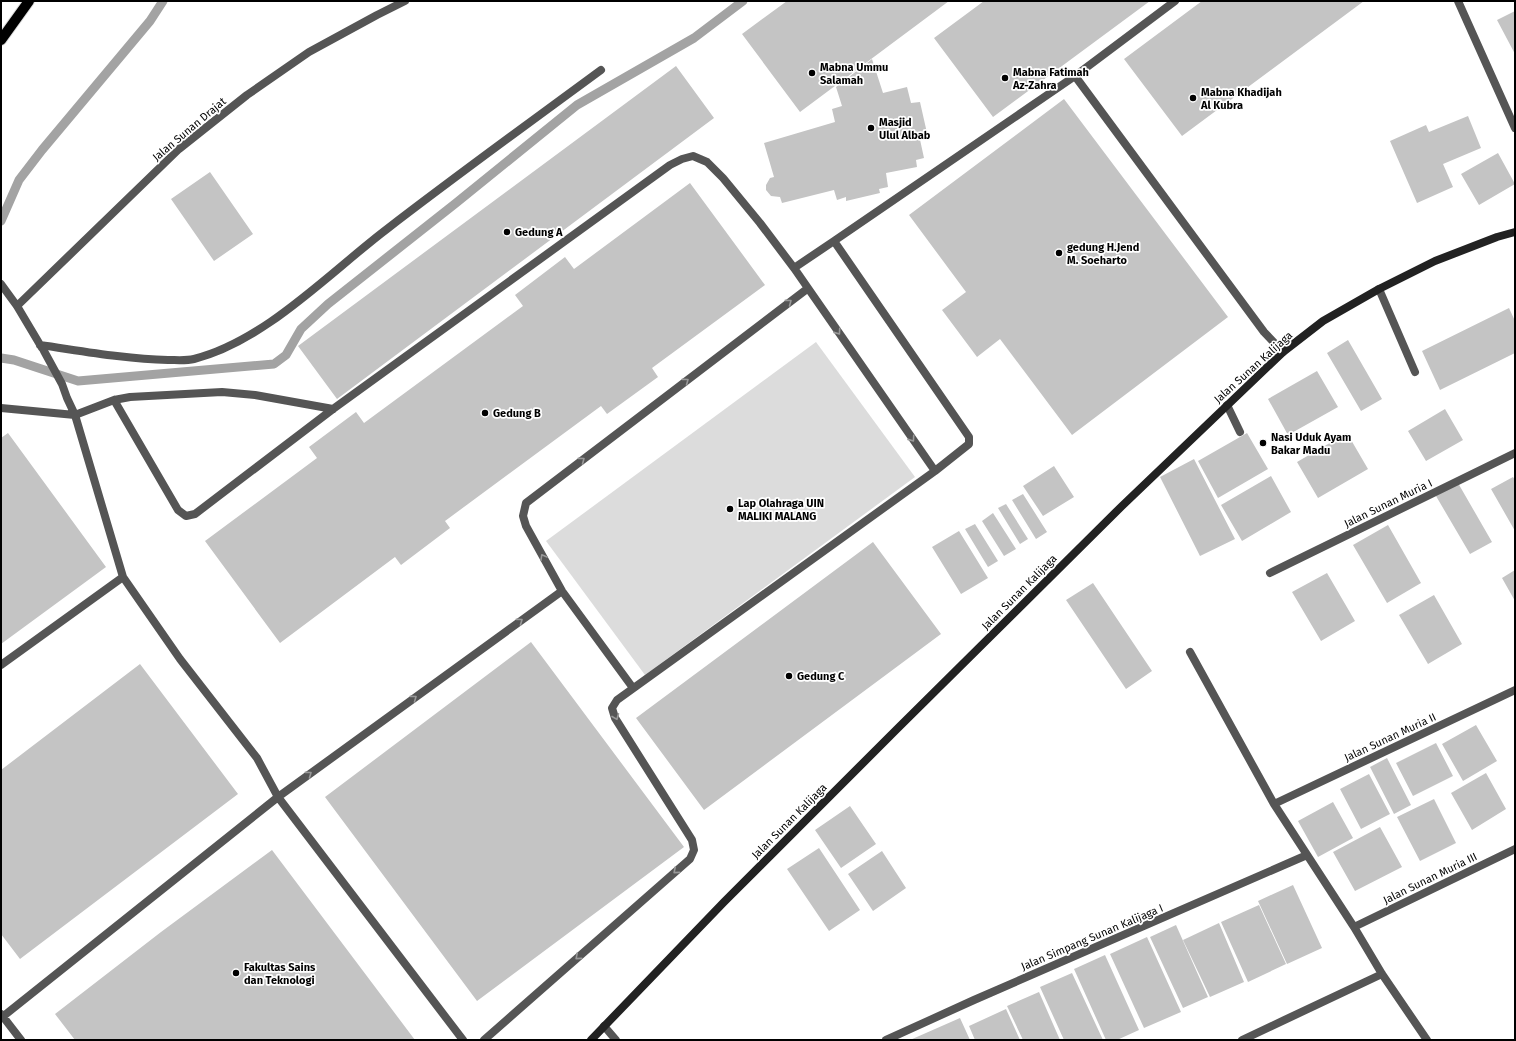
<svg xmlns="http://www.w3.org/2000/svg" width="1516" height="1041" viewBox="0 0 1516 1041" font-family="'Fira Sans',sans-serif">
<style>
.green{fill:#dcdcdc}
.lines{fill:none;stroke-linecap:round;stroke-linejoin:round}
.stream{stroke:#a3a3a3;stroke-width:9}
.building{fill:#c4c4c4}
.primary-casing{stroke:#dbdbdb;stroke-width:12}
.lane{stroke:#555;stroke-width:8}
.street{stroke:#555;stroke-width:8}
.secondary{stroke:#222;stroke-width:8}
.primary{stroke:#000;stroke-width:10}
.oneway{stroke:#999}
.poi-dot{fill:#000;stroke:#fff;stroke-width:1.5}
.labels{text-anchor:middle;stroke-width:3.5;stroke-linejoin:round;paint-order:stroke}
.poi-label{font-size:11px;font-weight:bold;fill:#000;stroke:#fff;text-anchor:start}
.street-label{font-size:11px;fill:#000;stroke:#fff}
</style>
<rect width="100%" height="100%" fill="#fff"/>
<path class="green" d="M816,342L915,477L645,675L546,541Z"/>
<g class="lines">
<path class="stream" d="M1,221L19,180L42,150L150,21L163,1
M1,358L14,360L78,381L274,364L286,355L301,329L328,304L456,203L577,105L694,38L743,1"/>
</g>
<path class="building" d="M787,1H949L800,112L742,34Z
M984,1H1150L993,117L934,38Z
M1202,1H1364L1182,136L1124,59Z
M1515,11V54L1497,20Z
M872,59L883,93L907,87L911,103L920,102L927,133L919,135L924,158L916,160L917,167L886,173L888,187L879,189L880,193L846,201V197L837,200L834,190L782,203L780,197L771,196L766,190V185L770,178L774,177L764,143L835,122L832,109L842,106L836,87Z
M676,66L714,118L337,399L298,346Z
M1064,99L1228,317L1072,435L1000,339L977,357L942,310L966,292L909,215Z
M1468,116L1481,148L1443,164L1453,187L1417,203L1390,141L1426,125L1429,132Z
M1498,153L1515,184L1479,205L1461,174Z
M210,172L253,234L214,261L171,199Z
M690,183L765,285L652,368L658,377L607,414L601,406L445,521L450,528L401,565L395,557L280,643L205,541L317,458L309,447L356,412L364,423L523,306L515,295L565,257L574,269Z
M1509,308L1515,321V353L1440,390L1422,351Z
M1348,340L1382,399L1361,411L1327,353Z
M1317,371L1338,407L1288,435L1268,399Z
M1445,409L1463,440L1426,461L1408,431Z
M8,433L106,567L1,644V438Z
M1247,433L1268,469L1218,498L1198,461Z
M1347,433L1368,469L1318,498L1297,462Z
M1194,459L1235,539L1200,556L1160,477Z
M1054,466L1074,497L1043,516L1023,486Z
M1271,476L1291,512L1242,541L1221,505Z
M1513,477L1515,480V531L1491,489Z
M1458,483L1492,542L1470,554L1436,496Z
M1023,494L1047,532L1036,539L1012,500Z
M1006,504L1028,539L1020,544L998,508Z
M993,513L1016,549L1004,556L982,521Z
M975,524L998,561L988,567L965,529Z
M1388,525L1421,583L1387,603L1353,545Z
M959,531L988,578L961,594L932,547Z
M873,542L941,634L704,810L636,718Z
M1515,570V601L1502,578Z
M1327,573L1355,621L1321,641L1292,592Z
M1093,583L1152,671L1126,689L1066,600Z
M1434,595L1462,644L1428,664L1399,615Z
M531,642L684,847L477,1001L325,797Z
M140,664L238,794L20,959L1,934V770Z
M1476,725L1497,761L1463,781L1442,744Z
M1436,743L1453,776L1413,796L1396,763Z
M1387,758L1411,805L1394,814L1370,767Z
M1486,773L1506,809L1472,830L1451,793Z
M1369,774L1390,814L1361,829L1340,789Z
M1434,799L1456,843L1420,861L1397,817Z
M1333,802L1353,838L1318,857L1298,821Z
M850,806L876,844L841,868L815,830Z
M1380,827L1402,867L1355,891L1333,852Z
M819,848L860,910L829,931L787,869Z
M272,850L415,1040H75L55,1014L161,932Z
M882,851L906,888L873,911L848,874Z
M1293,885L1322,948L1287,964L1258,901Z
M1259,905L1286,964L1248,982L1221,922Z
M1219,923L1244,982L1210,997L1183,940Z
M1176,925L1208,997L1183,1008L1150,937Z
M1147,937L1181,1012L1144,1028L1110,954Z
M1105,955L1139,1030L1117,1040H1106L1074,969Z
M1072,973L1103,1040H1064L1040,987Z
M1039,992L1060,1040H1023L1007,1006Z
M1006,1009L1020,1040H975L969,1026Z
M960,1018L970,1040H910Z"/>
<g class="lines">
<defs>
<path id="primary" d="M1,40L29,1"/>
</defs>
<use href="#primary" class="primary-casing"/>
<path class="lane" d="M1075,76L1264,332L1283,352
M794,268L834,241
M1379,289L1415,372
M44,351L62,384L67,398L75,415L123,577L180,659L257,758L278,797L463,1040
M114,400L178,510L186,516L195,514L333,409L670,165L682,159L693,156L707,162L723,178L760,223L794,268L935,471
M1227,405L1240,432
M1,408L75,415L114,400L130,397L222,392L255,395L333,409
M1,665L123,577
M633,688L562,591L526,526L523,516L526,503L807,289
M1,1014L21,1040
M1,1018L278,797L562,591
M484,1040L690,859L694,850L692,840L615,718L612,708L617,700L935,471L969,444V437L834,241L1075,76L1175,1"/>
<path class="street" d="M1458,1L1515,128
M1,284L17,306L42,348
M17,306L179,149L247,95L309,52L377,15L405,1
M40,345C82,351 125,359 168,360C176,360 186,361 194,359C265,341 329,273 387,229C457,175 529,123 601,70
M1270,573L1515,453
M1190,652L1274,804L1354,927L1382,974L1427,1040
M1274,804L1515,690
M1354,927L1515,849
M604,1026L616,1040
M886,1040L974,1000L1307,855
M1242,1040L1382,974"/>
<path class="secondary" d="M591,1040L724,902L897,729L1122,506L1283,352L1323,321L1379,289L1435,261L1497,237L1515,232"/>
<use href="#primary" class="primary"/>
</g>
<defs><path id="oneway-chevron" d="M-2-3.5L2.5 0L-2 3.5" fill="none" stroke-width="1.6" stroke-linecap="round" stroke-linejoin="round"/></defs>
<g class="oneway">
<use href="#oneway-chevron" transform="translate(789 302) rotate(-37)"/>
<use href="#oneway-chevron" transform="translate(838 332) rotate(55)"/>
<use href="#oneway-chevron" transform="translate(686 381) rotate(-37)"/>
<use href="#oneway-chevron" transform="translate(912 439) rotate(55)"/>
<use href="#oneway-chevron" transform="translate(582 460) rotate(-37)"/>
<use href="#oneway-chevron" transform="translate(543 557) rotate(-119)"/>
<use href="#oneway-chevron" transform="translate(520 621) rotate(-36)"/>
<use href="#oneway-chevron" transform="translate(414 698) rotate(-36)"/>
<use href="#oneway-chevron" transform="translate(616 717) rotate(68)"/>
<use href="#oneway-chevron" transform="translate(309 774) rotate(-36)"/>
<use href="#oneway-chevron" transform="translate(676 871) rotate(139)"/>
<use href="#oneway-chevron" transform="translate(578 957) rotate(139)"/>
</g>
<g class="poi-dot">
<circle cx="812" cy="73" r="4"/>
<circle cx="1005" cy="78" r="4"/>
<circle cx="1193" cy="98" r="4"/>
<circle cx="871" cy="128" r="4"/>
<circle cx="507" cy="232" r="4"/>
<circle cx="1059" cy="253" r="4"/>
<circle cx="485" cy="413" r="4"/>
<circle cx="1263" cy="443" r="4"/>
<circle cx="730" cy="509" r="4"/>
<circle cx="789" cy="676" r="4"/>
<circle cx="236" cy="973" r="4"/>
</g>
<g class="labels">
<g class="poi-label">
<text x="820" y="71">Mabna Ummu<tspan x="820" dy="13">Salamah</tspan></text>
<text x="1013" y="76">Mabna Fatimah<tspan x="1013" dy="13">Az-Zahra</tspan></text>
<text x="1201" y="96">Mabna Khadijah<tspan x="1201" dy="13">Al Kubra</tspan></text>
<text x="879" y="126">Masjid<tspan x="879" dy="13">Ulul Albab</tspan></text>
<text x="515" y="236">Gedung A</text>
<text x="1067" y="251">gedung H.Jend<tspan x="1067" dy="13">M. Soeharto</tspan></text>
<text x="493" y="417">Gedung B</text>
<text x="1271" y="441">Nasi Uduk Ayam<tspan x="1271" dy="13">Bakar Madu</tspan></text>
<text x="738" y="507">Lap Olahraga UIN<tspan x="738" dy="13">MALIKI MALANG</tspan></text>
<text x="797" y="680">Gedung C</text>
<text x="244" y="971">Fakultas Sains<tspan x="244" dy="13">dan Teknologi</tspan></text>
</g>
<g class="street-label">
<text transform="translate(189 129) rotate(-40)" y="4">Jalan Sunan Drajat</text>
<text transform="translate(1253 367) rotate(-42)" y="4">Jalan Sunan Kalijaga</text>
<text transform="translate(1388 503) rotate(-26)" y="4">Jalan Sunan Muria I</text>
<text transform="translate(1019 592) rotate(-45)" y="4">Jalan Sunan Kalijaga</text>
<text transform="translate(1390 737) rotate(-25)" y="4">Jalan Sunan Muria II</text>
<text transform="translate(789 821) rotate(-45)" y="4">Jalan Sunan Kalijaga</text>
<text transform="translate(1430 878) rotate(-26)" y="4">Jalan Sunan Muria III</text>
<text transform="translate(1092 937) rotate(-23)" y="4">Jalan Simpang Sunan Kalijaga I</text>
</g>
</g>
<rect width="1516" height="1041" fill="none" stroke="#000000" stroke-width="4"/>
</svg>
